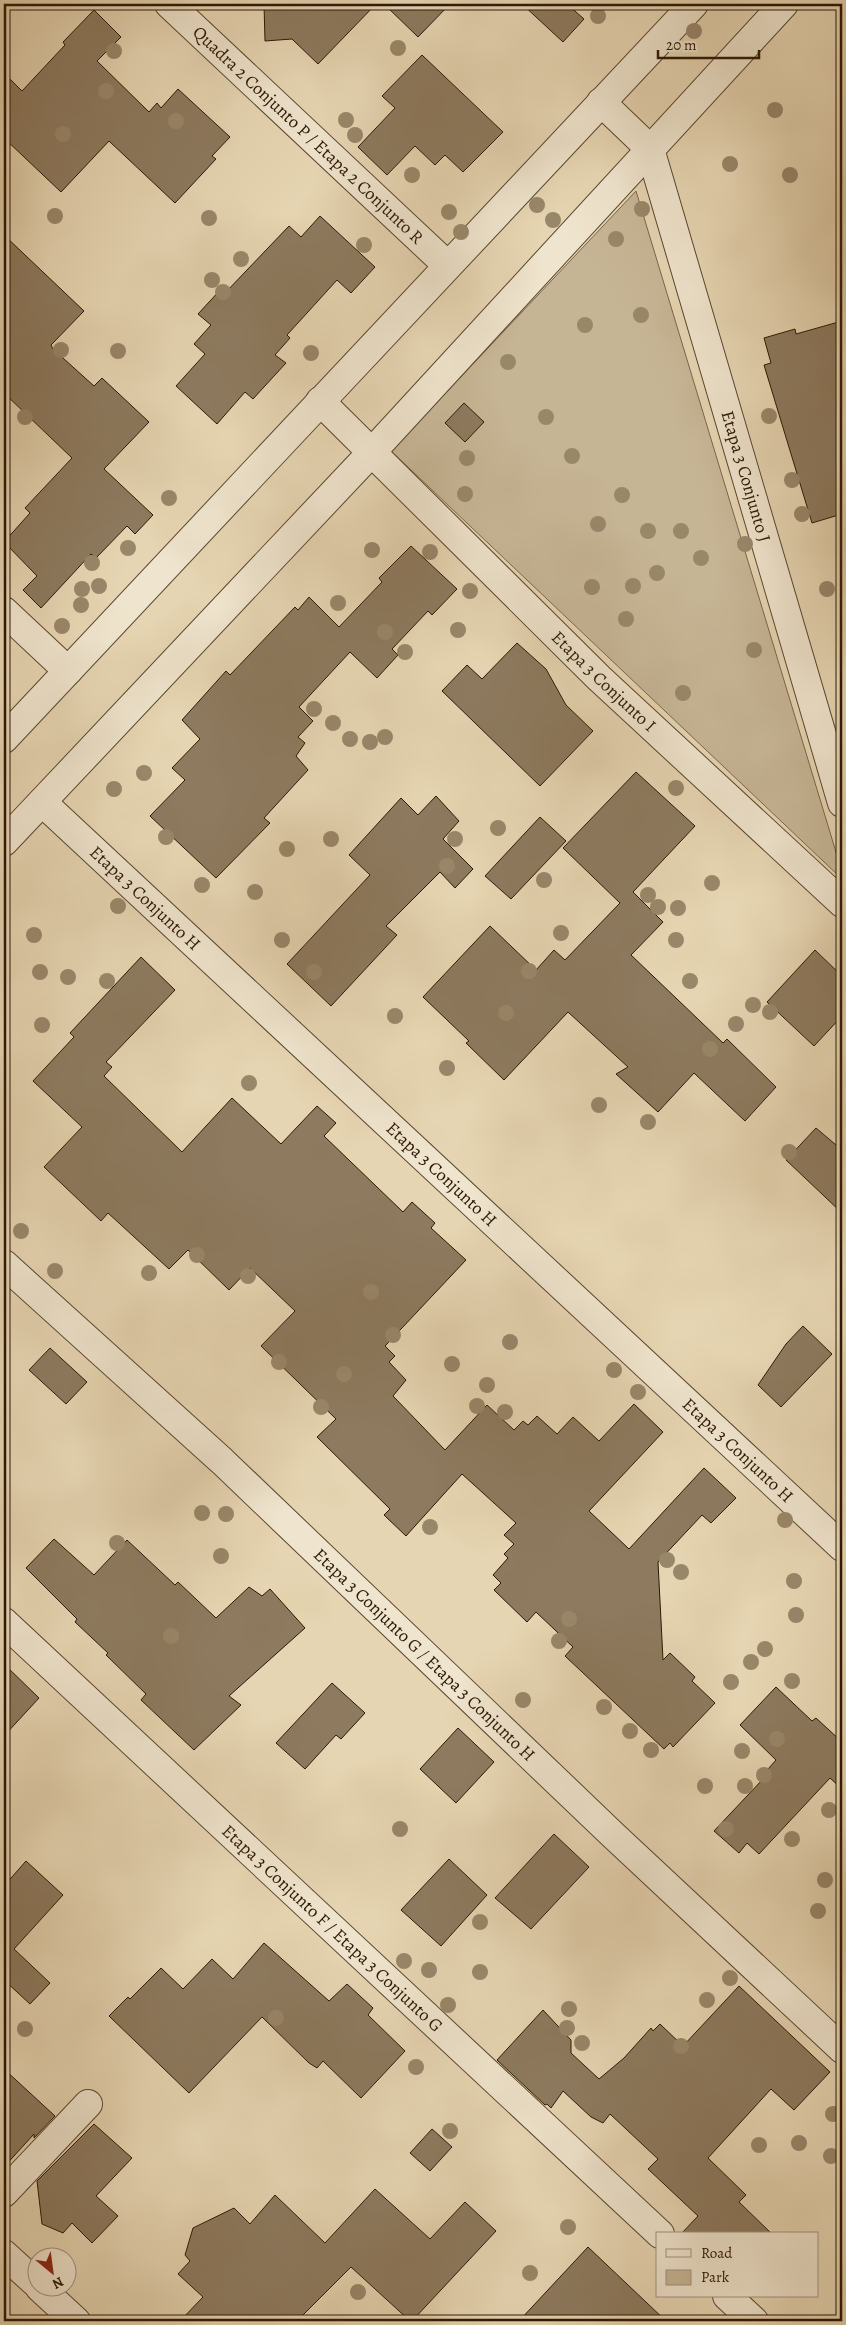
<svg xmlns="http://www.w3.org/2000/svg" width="846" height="2325" viewBox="0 0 846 2325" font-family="Alegreya,serif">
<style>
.green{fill:#c6b595;stroke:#79664d}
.building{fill:#8d7a5f;stroke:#2c1805}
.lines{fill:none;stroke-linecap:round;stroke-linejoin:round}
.minor-casing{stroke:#5a4730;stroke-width:30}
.minor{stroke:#efe4cd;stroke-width:28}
.tree{fill:#99876a}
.labels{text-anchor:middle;stroke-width:4;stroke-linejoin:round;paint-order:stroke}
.street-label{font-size:18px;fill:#2c1805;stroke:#efe4cd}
</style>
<rect width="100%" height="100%" fill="#e6d5b2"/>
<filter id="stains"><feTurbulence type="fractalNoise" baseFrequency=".004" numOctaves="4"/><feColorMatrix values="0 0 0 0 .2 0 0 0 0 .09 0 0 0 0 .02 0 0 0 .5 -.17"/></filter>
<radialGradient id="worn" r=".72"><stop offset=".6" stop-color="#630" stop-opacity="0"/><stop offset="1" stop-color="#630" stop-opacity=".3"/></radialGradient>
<path class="green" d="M636,191L842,872V879L391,451Z"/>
<path class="building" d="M264,4H376L318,64L292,39L265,41Z
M384,4H450L418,37Z
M522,4H567L584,19L563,42Z
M94,10L121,37L97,61L149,112L157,103L161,108L178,89L230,137L212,156L216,159L175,203L109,141L61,192L4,138V73L22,91L65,45L63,42Z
M422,55L503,132L463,172L445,155L435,165L415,146L387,175L358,147L395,108L382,96Z
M320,216L375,267L351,293L337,280L287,335L290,338L275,355L286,363L253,399L245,392L217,424L176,386L205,354L194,344L211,325L198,314L221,289L225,293L289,226L301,237Z
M4,235L84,311L51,345L53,349L94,386L102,378L149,422L104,469L153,515L135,534L127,526L96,558L91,554L41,608L23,590L37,576L4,542L30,513L25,508L72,458L4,393Z
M842,321V514L812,523L764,365L771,363L764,338L795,329L796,334Z
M464,403L484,422L465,442L445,423Z
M411,546L457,589L432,615L428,611L392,649L398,655L377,678L350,652L299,707L313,721L298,737L305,743L296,756L308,770L264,818L270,823L216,878L150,816L185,780L172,768L200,739L182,720L226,671L230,675L295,607L298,610L309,597L339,627L382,582L379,578Z
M517,643L546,669L566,705L593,731L540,786L442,691L467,665L482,679Z
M636,772L695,826L633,892L663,922L631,955L723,1043L727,1039L776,1087L745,1121L694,1073L658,1112L616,1074L628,1067L568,1012L504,1080L466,1043L469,1041L423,997L490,926L536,970L554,950L565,960L620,903L563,848Z
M436,796L459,821L443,839L473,869L455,888L440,872L386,926L397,935L331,1006L287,964L370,875L349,855L401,798L418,815Z
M540,817L566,841L511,899L485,876Z
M815,950L842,976V1016L814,1046L767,1002Z
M141,957L175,990L106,1062L112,1067L104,1076L182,1152L232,1098L281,1144L317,1106L336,1123L324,1136L403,1212L412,1202L435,1223L431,1228L466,1260L385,1346L395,1356L389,1362L406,1380L393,1396L445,1450L487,1405L514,1430L523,1421L528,1425L537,1416L557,1434L573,1417L599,1441L634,1404L663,1432L589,1511L629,1549L704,1468L736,1498L711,1523L702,1515L658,1562L663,1660L670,1653L695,1677L692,1681L715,1703L673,1747L670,1743L664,1749L565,1656L573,1647L536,1612L527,1622L494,1590L501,1583L493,1575L508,1558L504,1554L514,1544L504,1535L516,1523L462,1474L406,1536L384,1515L390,1509L317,1437L336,1419L261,1346L295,1311L250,1268L229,1290L188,1250L169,1269L108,1213L101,1221L44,1167L82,1127L33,1081L74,1037L70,1033Z
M816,1128L842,1150V1213L786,1160Z
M803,1326L832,1354L781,1407L758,1385L786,1344Z
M50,1348L87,1382L66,1404L29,1370Z
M54,1539L94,1575L127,1540L175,1585L178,1582L216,1618L249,1587L262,1596L270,1589L305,1628L229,1696L241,1705L194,1750L141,1700L146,1694L106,1655L108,1653L75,1622L77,1619L26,1568Z
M4,1664L39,1698L4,1736Z
M332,1683L365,1713L341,1739L336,1735L305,1769L276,1743Z
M776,1687L812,1721L816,1718L842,1742V1789L830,1778L759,1854L747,1843L739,1853L714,1831L763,1779L761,1777L776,1760L740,1725Z
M458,1728L494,1762L456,1803L420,1769Z
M554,1834L589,1867L531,1929L495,1898Z
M449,1859L487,1895L441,1946L401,1910Z
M26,1861L63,1895L14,1949L50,1983L30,2004L4,1980V1886Z
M264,1943L329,2001L347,1984L373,2008L368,2015L405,2051L361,2098L323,2061L317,2068L309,2063L262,2017L189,2093L109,2016L128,1997L130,1999L161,1968L183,1989L212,1959L233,1979Z
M739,1986L830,2072L794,2110L771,2089L708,2158L746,2195L739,2202L772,2234H681L698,2216L648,2169L658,2159L610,2114L603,2123L591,2117L563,2091L551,2108L547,2104L545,2105L497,2060L543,2010L571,2040V2053L599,2079L624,2058L651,2028L653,2031L660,2024L683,2046Z
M4,2069L55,2116L34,2138V2134L4,2167Z
M94,2124L132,2158L96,2196L118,2216L92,2243L72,2223L63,2233L42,2224L37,2181Z
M432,2129L452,2147L430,2171L410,2153Z
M375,2189L430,2239L465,2202L496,2231L412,2321H410L351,2267L297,2321H180L203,2297L178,2274L190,2261L185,2255L193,2228L234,2208L250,2224L275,2195L325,2243Z
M588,2247L666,2321H519Z"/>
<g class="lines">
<defs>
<g id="minor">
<path id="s1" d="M169,4L447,265"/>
<path id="s2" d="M601,102L650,149L842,803"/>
<path id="s3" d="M320,401L599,678L842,903"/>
<path d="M4,611L68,671"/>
<path d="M4,739L694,4"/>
<path id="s4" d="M42,802L842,1547"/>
<path d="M4,842L371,453L784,4"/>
<path id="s5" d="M4,1264L222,1461L613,1835L842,2049"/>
<path id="s6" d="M4,1622L660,2234"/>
<path d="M4,2193L88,2104"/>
<path d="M4,2254L38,2285"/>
<path d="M40,2288L76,2321"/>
<path d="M727,2296L754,2321"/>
</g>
</defs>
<use href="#minor" class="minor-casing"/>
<use href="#minor" class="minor"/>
</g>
<g class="tree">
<circle cx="598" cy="16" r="8"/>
<circle cx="694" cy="31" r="8"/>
<circle cx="398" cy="48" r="8"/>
<circle cx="114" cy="51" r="8"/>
<circle cx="106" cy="91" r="8"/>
<circle cx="775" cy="110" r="8"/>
<circle cx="346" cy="120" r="8"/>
<circle cx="176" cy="121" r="8"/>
<circle cx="63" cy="134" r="8"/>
<circle cx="355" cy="135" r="8"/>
<circle cx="730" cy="164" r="8"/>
<circle cx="412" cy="175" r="8"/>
<circle cx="790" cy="175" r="8"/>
<circle cx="537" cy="205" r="8"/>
<circle cx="642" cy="209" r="8"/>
<circle cx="449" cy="212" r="8"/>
<circle cx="55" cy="216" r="8"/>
<circle cx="209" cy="218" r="8"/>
<circle cx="553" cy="220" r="8"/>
<circle cx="461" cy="232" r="8"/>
<circle cx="616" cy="239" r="8"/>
<circle cx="364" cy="245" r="8"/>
<circle cx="241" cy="259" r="8"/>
<circle cx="212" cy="280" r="8"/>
<circle cx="223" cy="292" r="8"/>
<circle cx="641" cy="315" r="8"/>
<circle cx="585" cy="325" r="8"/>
<circle cx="61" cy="350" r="8"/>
<circle cx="118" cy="351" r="8"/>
<circle cx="311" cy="353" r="8"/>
<circle cx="508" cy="362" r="8"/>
<circle cx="769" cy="416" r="8"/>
<circle cx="25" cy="417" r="8"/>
<circle cx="546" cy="417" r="8"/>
<circle cx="572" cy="456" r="8"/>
<circle cx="467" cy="458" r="8"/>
<circle cx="792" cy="480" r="8"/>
<circle cx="465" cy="494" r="8"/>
<circle cx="622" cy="495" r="8"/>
<circle cx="169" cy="498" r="8"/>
<circle cx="802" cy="514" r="8"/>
<circle cx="598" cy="524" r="8"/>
<circle cx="648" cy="531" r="8"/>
<circle cx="681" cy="531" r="8"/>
<circle cx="745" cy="544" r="8"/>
<circle cx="128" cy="548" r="8"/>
<circle cx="372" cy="550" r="8"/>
<circle cx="430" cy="552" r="8"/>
<circle cx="701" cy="558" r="8"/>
<circle cx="92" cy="563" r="8"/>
<circle cx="657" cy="573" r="8"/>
<circle cx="99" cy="586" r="8"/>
<circle cx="633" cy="586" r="8"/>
<circle cx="592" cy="587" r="8"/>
<circle cx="82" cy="589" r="8"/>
<circle cx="827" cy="589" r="8"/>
<circle cx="470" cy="591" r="8"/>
<circle cx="338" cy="603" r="8"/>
<circle cx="81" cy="605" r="8"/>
<circle cx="626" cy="619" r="8"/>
<circle cx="62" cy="626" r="8"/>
<circle cx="458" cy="630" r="8"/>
<circle cx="385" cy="632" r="8"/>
<circle cx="754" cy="650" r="8"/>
<circle cx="405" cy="652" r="8"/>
<circle cx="683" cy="693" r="8"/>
<circle cx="314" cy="709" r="8"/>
<circle cx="333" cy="723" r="8"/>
<circle cx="385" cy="737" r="8"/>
<circle cx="350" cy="739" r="8"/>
<circle cx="370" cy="742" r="8"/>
<circle cx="144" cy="773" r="8"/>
<circle cx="676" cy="788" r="8"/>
<circle cx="114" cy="789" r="8"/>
<circle cx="498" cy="828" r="8"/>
<circle cx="166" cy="837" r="8"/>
<circle cx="331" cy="839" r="8"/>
<circle cx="455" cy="839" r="8"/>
<circle cx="287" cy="849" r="8"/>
<circle cx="447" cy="866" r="8"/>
<circle cx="544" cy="880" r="8"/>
<circle cx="712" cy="883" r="8"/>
<circle cx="202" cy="885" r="8"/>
<circle cx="255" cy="892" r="8"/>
<circle cx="648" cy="895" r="8"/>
<circle cx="118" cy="906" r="8"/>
<circle cx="658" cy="907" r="8"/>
<circle cx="678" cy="908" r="8"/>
<circle cx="561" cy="933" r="8"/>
<circle cx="34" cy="935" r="8"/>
<circle cx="282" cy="940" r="8"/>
<circle cx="676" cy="940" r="8"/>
<circle cx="529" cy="971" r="8"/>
<circle cx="40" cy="972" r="8"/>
<circle cx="314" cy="972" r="8"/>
<circle cx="68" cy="977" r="8"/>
<circle cx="107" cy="981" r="8"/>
<circle cx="690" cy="981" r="8"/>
<circle cx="753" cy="1005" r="8"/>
<circle cx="770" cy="1012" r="8"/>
<circle cx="506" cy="1013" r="8"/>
<circle cx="395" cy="1016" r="8"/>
<circle cx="736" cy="1024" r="8"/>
<circle cx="42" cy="1025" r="8"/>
<circle cx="710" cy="1049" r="8"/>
<circle cx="447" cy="1068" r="8"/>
<circle cx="249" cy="1083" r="8"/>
<circle cx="599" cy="1105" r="8"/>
<circle cx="648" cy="1122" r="8"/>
<circle cx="789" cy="1152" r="8"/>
<circle cx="21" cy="1231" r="8"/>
<circle cx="197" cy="1255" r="8"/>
<circle cx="55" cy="1271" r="8"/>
<circle cx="149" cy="1273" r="8"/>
<circle cx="248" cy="1276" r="8"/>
<circle cx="371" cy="1292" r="8"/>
<circle cx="393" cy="1335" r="8"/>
<circle cx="510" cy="1342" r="8"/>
<circle cx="279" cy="1362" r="8"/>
<circle cx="452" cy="1364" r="8"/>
<circle cx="614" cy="1370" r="8"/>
<circle cx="344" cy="1374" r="8"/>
<circle cx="487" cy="1385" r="8"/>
<circle cx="638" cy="1392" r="8"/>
<circle cx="477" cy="1406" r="8"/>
<circle cx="321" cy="1407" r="8"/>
<circle cx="505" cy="1412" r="8"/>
<circle cx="202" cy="1513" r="8"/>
<circle cx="226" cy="1514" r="8"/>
<circle cx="785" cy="1520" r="8"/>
<circle cx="430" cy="1527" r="8"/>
<circle cx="117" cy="1543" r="8"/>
<circle cx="221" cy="1556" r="8"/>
<circle cx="667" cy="1560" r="8"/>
<circle cx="681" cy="1572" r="8"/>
<circle cx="794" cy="1581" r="8"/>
<circle cx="796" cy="1615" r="8"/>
<circle cx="569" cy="1619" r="8"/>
<circle cx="171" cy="1636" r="8"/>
<circle cx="559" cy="1641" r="8"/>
<circle cx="765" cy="1649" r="8"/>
<circle cx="751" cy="1662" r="8"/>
<circle cx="792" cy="1681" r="8"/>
<circle cx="731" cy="1682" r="8"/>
<circle cx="523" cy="1700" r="8"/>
<circle cx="604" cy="1707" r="8"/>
<circle cx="630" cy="1731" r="8"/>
<circle cx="777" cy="1739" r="8"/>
<circle cx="651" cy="1750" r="8"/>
<circle cx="742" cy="1751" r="8"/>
<circle cx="764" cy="1775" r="8"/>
<circle cx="705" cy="1786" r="8"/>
<circle cx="745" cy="1786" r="8"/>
<circle cx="829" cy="1810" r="8"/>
<circle cx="400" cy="1829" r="8"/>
<circle cx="726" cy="1829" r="8"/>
<circle cx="792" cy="1839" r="8"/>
<circle cx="825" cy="1880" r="8"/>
<circle cx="818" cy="1911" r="8"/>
<circle cx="480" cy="1922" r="8"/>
<circle cx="404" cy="1961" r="8"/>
<circle cx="429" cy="1970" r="8"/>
<circle cx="480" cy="1972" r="8"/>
<circle cx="730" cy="1978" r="8"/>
<circle cx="707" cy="2000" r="8"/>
<circle cx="448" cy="2005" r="8"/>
<circle cx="569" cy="2009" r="8"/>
<circle cx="276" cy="2018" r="8"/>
<circle cx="567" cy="2028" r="8"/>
<circle cx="25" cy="2029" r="8"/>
<circle cx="582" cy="2043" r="8"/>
<circle cx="681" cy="2046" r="8"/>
<circle cx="416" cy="2067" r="8"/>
<circle cx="833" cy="2114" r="8"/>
<circle cx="450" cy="2131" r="8"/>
<circle cx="799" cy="2143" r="8"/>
<circle cx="759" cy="2145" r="8"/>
<circle cx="831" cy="2156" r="8"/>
<circle cx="568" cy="2227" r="8"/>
<circle cx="530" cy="2273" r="8"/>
<circle cx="358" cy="2292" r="8"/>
</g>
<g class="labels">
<g class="street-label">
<text dy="6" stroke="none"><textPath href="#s1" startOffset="191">Quadra 2 Conjunto P / Etapa 2 Conjunto R</textPath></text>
<text dy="6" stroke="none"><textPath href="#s2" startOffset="409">Etapa 3 Conjunto J</textPath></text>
<text dy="6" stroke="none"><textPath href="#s3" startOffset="399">Etapa 3 Conjunto I</textPath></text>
<text dy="6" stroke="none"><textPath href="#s4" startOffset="141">Etapa 3 Conjunto H</textPath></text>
<text dy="6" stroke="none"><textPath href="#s4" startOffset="546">Etapa 3 Conjunto H</textPath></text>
<text dy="6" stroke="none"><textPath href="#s4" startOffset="951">Etapa 3 Conjunto H</textPath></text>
<text dy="6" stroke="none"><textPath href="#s5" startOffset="574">Etapa 3 Conjunto G / Etapa 3 Conjunto H</textPath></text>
<text dy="6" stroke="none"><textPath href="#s6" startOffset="449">Etapa 3 Conjunto F / Etapa 3 Conjunto G</textPath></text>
</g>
</g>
<rect width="846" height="2325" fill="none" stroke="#e6d5b2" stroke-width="20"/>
<rect x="5" y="5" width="836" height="2315" fill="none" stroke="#2c1805" stroke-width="2.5"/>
<rect x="10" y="10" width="826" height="2305" fill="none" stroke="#2c1805"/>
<rect x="656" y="2232" width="162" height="65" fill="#efe4cd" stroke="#a1927d"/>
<rect x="666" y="2249" width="25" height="8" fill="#efe4cd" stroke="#a1927d"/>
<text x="701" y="2258" font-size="15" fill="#2c1805">Road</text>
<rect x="666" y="2270" width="25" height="15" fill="#c6b595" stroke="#a1927d"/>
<text x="701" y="2282" font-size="15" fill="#2c1805">Park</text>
<g transform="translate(52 2272) rotate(151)"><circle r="24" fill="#efe4cd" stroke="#a1927d"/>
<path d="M0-4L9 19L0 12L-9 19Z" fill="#8f2418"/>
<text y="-8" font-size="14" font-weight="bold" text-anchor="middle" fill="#2c1805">N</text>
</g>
<path d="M658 50v8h101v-8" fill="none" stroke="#2c1805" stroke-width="2.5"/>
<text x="666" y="50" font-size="15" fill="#2c1805" stroke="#efe4cd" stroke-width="4" paint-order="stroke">20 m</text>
<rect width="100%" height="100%" filter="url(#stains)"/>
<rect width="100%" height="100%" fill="url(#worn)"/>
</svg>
